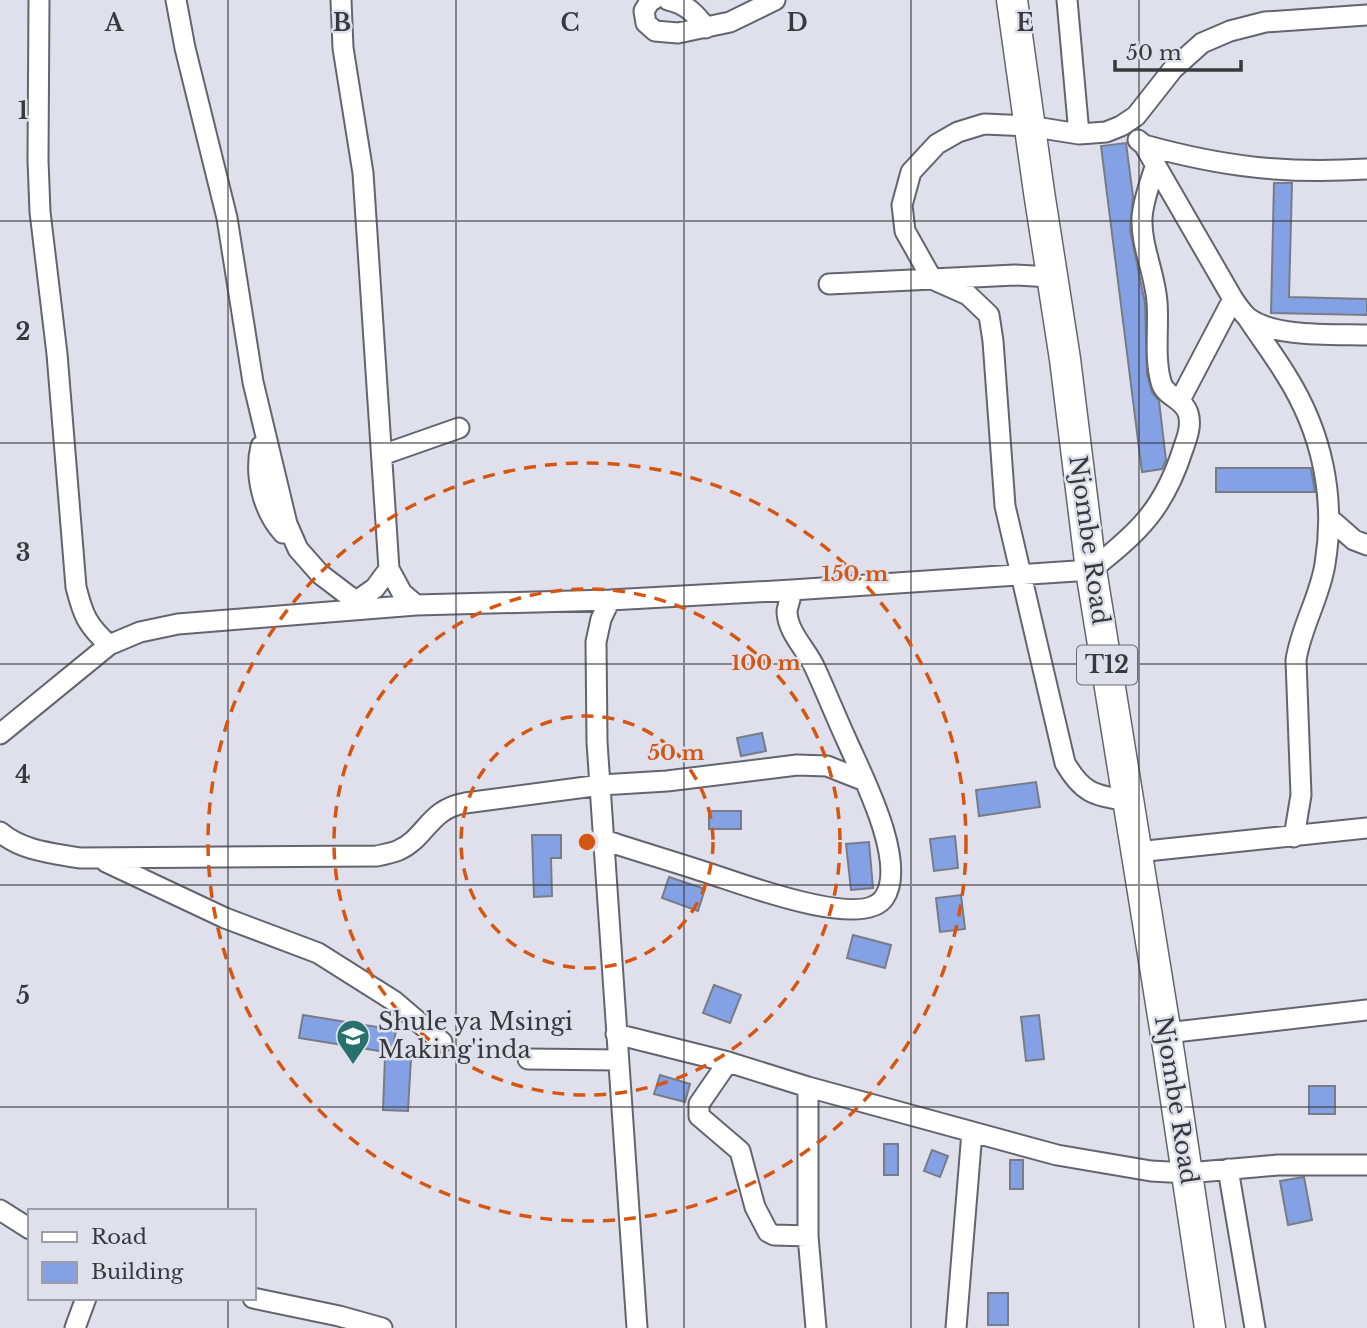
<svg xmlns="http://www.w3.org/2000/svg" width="1367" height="1328" viewBox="0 0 1367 1328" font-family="'Libre Baskerville',serif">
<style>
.building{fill:#83a1e4;stroke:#777c86;stroke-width:2}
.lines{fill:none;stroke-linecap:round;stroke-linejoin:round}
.minor-casing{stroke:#64646e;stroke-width:23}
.highway-casing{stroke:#64646e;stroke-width:33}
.minor{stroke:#fff;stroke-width:19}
.highway{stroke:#fff;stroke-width:30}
.grid{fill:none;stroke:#38383d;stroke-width:2;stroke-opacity:0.55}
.ring{fill:none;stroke:#d65611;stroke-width:3.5;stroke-dasharray:12 9}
.labels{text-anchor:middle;stroke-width:5;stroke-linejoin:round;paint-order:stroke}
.shield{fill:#dfe0ec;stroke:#6a6a72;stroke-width:2}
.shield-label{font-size:23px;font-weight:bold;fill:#38383d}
.street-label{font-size:24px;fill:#38383d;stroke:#dfe0ec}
.poi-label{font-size:24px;fill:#38383d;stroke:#dfe0ec;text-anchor:start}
.grid-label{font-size:23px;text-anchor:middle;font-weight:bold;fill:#38383d;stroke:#dfe0ec;stroke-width:5;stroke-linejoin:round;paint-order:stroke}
.centre{fill:#d65611;stroke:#dfe0ec;stroke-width:3.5}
.ring-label{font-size:21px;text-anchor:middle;font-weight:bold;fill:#d65611;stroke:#dfe0ec;stroke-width:5;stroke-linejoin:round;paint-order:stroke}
</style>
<rect width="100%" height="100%" fill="#dfe0ec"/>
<path class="building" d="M1126,143L1133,196L1130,230L1145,303L1147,374L1152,392L1159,401L1166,460L1162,469L1142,472L1101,146Z
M1274,183H1292L1289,297L1367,299V315L1271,313Z
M1216,468H1311L1315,492H1216Z
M762,733L766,751L741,756L737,738Z
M1036,782L1040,807L979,816L976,790Z
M709,811H741V829H709Z
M532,835H561V858H551L552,896L534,897Z
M955,836L958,868L934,871L930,839Z
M869,842L873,888L851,890L846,844Z
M669,877L705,889L698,911L662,898Z
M961,895L965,929L940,932L936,898Z
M853,935L891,945L885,968L847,958Z
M714,985L741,995L730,1023L703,1013Z
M303,1015L396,1030L392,1053L299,1038Z
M1039,1015L1044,1059L1026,1061L1021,1017Z
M385,1057L411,1058L408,1111L383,1110Z
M660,1075L690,1084L685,1102L654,1094Z
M1309,1086H1335V1114H1309Z
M884,1144H898V1175H884Z
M932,1150L948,1156L940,1177L924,1171Z
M1010,1160H1023V1189H1010Z
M1304,1177L1312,1220L1288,1225L1280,1181Z
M988,1293H1008V1325H988Z"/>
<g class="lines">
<defs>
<path id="minor" d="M39,0L38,160L40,212L57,354L76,587C83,615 87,625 109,645
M176,0L185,48L227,218L253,382L287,524L298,549L320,574L366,609
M341,0L343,48L363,173L389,569L402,593L416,605
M653,0L650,1L644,11L646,23L655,31L678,33L730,22L775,0
M668,0C686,4 696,14 706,28
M1067,0L1079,134
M1138,140L1144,145C1224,167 1284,174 1367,169
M1144,145L1233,299C1237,305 1242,312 1247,317C1273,338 1335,334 1367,335
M829,284L1015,275L1052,277
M1247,317C1260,337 1274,355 1286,375C1322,432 1336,497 1325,564C1320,597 1301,627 1296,660L1301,795L1294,837
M1180,400L1233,299
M261,446C254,475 263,511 283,533
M382,455L459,428
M1330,519L1354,540L1367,545
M610,600L601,619L596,642L597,742L637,1328
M355,602L375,588L389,569
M0,734L109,645L140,632L178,624L416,605L610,600L792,590L1091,570C1139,532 1164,509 1183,449C1187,438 1192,425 1188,413C1183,398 1165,397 1161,382C1154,357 1159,328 1157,302C1155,273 1141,247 1142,218C1143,201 1150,183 1155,167
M1128,801C1094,795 1083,794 1065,763L1005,506L993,341L989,315L968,295L932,279L905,231L902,205L911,172L937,144L958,132L984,124L1029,126L1079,134L1106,132L1121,126L1136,116L1173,69L1202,43L1230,31L1265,22L1367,15
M0,832C22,851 52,853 80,858L377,856C384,854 393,853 399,850C426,838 429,809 465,803L601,785L667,781L797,765L827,766L865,781
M604,840C640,852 675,862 711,874C742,884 862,930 884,898C908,863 862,775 847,741C836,717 826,692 815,668C807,650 787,632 787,611C788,605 791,597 792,590
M1137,852L1367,828
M106,862L225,918L318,953L394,1001L442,1042
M1166,1033L1367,1010
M616,1034L728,1062L808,1087L1057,1155L1151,1171L1188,1173L1278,1165H1367
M528,1059L618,1060
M728,1062L699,1104V1116L740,1151L755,1207L768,1232L774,1235L808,1236
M808,1087V1236L816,1328
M1228,1169L1255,1328
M0,1210L30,1229
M253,1298L339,1316L382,1328
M75,1328L86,1298
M956,1328L972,1132"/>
<path id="highway" d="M1012,0L1039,192L1065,359L1091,570L1169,1053L1210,1328"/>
</defs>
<use href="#minor" class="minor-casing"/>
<use href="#highway" class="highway-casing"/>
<use href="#minor" class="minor"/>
<use href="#highway" class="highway"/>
</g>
<path class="grid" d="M228,0V1211M456,0V1328M684,0V1328M911,0V1328M1139,0V1328M0,221H1367M0,443H1367M0,664H1367M0,885H1367M0,1107H1367M228,1298V1328"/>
<g class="ring">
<circle cx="587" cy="842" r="126"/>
<circle cx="587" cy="842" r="253"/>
<circle cx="587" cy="842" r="379"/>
</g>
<defs>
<symbol id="school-pin" viewBox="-11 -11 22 30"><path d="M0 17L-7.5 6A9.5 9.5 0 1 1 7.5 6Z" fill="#27716c" stroke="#dfe0ec"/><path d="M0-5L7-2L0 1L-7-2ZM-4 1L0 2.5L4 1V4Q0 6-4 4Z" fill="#fff"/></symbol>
</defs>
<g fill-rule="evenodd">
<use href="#school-pin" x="334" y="1017" width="38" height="52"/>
</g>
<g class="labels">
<rect class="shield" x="1077" y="645.5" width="60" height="39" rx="5"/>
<g class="shield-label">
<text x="1107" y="673">T12</text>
</g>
<g class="street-label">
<text transform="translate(1089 540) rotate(82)" y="8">Njombe Road</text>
<text transform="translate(1176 1100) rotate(81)" y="8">Njombe Road</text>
</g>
<g class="poi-label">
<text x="378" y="1030">Shule ya Msingi<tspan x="378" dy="28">Making'inda</tspan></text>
</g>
</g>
<g class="grid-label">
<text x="114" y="31">A</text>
<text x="342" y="31">B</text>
<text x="570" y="31">C</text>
<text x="797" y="31">D</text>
<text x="1025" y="31">E</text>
<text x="23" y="119">1</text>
<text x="23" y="340">2</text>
<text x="23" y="561">3</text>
<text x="23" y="783">4</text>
<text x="23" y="1004">5</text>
</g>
<circle cx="587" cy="842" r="10" class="centre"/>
<g class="ring-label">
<text x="855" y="581">150 m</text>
<text x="766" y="670">100 m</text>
<text x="676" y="760">50 m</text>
</g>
<rect x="28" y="1209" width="228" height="91" fill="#dfe0ec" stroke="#9c9da6" stroke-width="2"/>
<rect x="42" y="1232" width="35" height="10" fill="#ffffff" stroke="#9c9da6" stroke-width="2"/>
<text x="91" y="1244" font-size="21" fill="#38383d">Road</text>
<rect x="42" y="1262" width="35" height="21" fill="#83a1e4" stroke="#9c9da6" stroke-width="2"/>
<text x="91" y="1279" font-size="21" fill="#38383d">Building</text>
<path d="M1115 60v10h126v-10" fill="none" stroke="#38383d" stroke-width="3.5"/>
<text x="1126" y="60" font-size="21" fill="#38383d" stroke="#dfe0ec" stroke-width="5" paint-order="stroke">50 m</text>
</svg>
